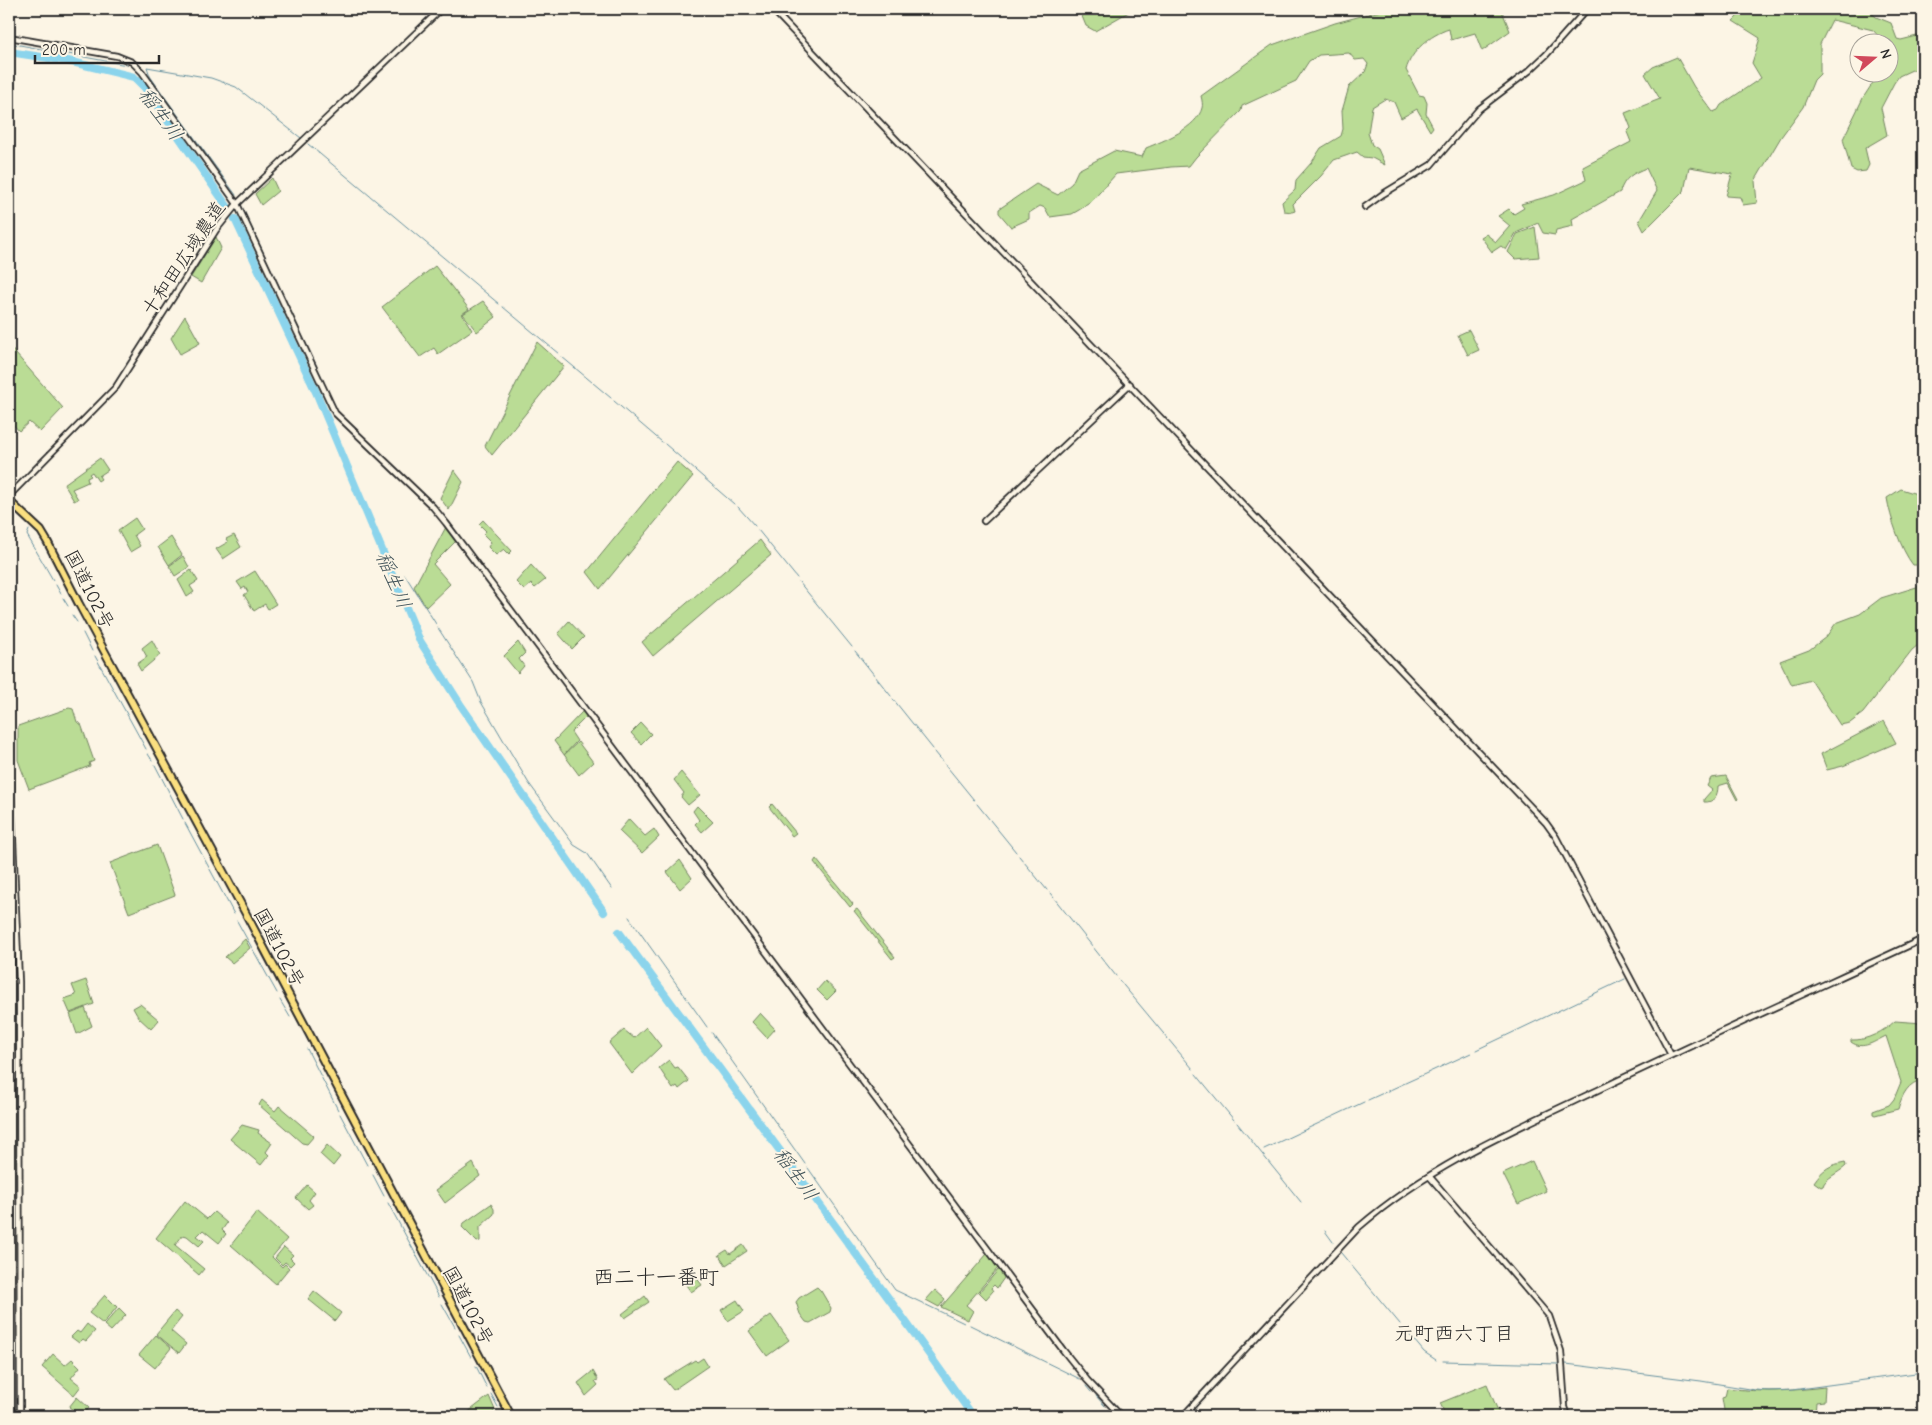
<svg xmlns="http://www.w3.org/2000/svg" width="1932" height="1425" viewBox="0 0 1932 1425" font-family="'Comic Neue','Klee One',sans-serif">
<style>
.green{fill:#badc95;stroke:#728460}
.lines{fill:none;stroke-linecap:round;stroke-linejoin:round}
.stream{stroke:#65909f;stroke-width:1}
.river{stroke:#8bd4ec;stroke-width:8}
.minor-casing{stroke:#2b2b2b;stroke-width:8}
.highway-casing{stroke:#2b2b2b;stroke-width:10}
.minor{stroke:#fcf5e5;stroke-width:4.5}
.highway{stroke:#fbe080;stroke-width:6}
.labels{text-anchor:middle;stroke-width:4;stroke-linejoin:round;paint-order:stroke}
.street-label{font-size:19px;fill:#2b2b2b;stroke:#fcf5e5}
.water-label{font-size:20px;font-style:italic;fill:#43555b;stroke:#fcf5e5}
.neighbourhood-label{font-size:20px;fill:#2b2b2b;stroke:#fcf5e5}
.quarter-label{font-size:21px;fill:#2b2b2b;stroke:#fcf5e5}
</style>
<rect width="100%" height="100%" fill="#fcf5e5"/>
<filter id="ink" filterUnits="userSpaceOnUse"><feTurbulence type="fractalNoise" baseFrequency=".02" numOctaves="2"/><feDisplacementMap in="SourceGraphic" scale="10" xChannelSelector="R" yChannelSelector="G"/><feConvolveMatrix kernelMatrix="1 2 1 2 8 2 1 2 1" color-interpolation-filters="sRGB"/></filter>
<g filter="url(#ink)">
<path class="green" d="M1079,9H1134L1095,31L1086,26Z
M1380,9H1419L1421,12L1433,9H1505L1502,11L1510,31L1482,51L1475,33L1451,40L1449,29C1430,35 1411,51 1406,70L1419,95L1424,96L1427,103L1426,114L1433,127L1430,131L1417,109L1401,118L1394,102L1385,99L1372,107L1368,133L1372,145L1378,149L1385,165L1372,158L1363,157L1357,152L1334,160L1321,176L1293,204L1295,211L1292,212L1284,211L1282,202L1295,190L1296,180L1312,162L1321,148L1341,136L1343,129L1342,111L1349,87L1365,72L1368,64L1364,59L1355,60L1349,53L1319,55L1309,61L1296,81L1242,106L1241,111L1196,157L1189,166L1171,167L1116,174L1091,202L1079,210L1072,214L1050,217L1045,208L1040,206L1029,213V219L1011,227L999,213V209L1036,184L1058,195L1072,183L1078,170L1114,151L1142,157L1146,148C1163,141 1197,128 1202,108C1203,105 1202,100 1201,96L1272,45L1335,23L1380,11Z
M1745,9H1867L1876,17L1891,23L1897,39L1901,40L1921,35L1923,38V72L1912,70L1899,76L1894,83L1881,108L1887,135L1865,148L1869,165L1866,171L1857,172L1851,169L1843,139L1863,98L1874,81L1875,73L1890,72V42H1879V37L1873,30L1832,20L1820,44V74L1814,80L1803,107L1781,137L1755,181L1757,203L1743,205L1740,197L1726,196L1732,174L1689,167L1684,191L1644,231L1639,221L1657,191L1646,168C1633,173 1624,178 1620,192L1572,219L1573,226L1556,230L1555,235L1543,233L1538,223L1516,233L1506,250L1501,246L1492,252L1481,237L1486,234L1496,242L1510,226L1498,216L1509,209L1514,214L1524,208L1521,204L1554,195L1586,180L1583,167L1631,142L1627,132L1631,128L1625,113L1660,99L1645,74L1653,67L1677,57L1694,87L1713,112L1718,110L1721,105L1761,78L1752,63L1760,38L1733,21Z
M272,178L278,191L261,205L255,194Z
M1535,227L1539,257L1515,259L1508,252L1517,234Z
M216,237L221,248L201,283L191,277Z
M435,266L469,309L462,314L472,330L438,354L434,348L420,357L382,307Z
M483,301L496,317L477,332L463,314Z
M185,316L200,343L180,354L171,338Z
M1469,330L1479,350L1468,355L1458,335Z
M537,342L564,366L492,455L485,446Z
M9,346L63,408L40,432L29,422L19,431L9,420Z
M100,458L108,470L99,476L101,479L98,481L92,472L89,474L91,476L87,478L88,482L72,489L78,499L74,501L64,484Z
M677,462L693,476L600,589L587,572Z
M454,470L463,482L449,510L440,498Z
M1901,489L1923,496V565H1913C1901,550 1890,517 1887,498Z
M135,518L142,529L134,535L140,546L130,552L118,530Z
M483,520L512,551L509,554L504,549L496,555L488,547L491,542L483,534L486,531L479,524Z
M446,527L456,541L433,564L450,584L426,607L414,587Z
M234,535L241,547L223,559L216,549L228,542L226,539Z
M171,537L182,555L169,565L158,547Z
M760,540L771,555L653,656L642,642Z
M183,556L189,567L175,576L169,566Z
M531,565L545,580L535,588L531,584L524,590L516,582Z
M191,570L198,581L190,586L194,592L187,597L178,580Z
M255,571L276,604L268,609L265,604L254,611L244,595L248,592L245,587L242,589L237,582Z
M1923,585V641L1912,650L1863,713L1850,723L1840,725L1811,680L1792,685L1780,661L1809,650L1826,637L1836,623L1860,614L1881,598Z
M569,621L584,637L572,649L558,633Z
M152,640L160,655L141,671L137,664L147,657L142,648Z
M518,642L525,653L519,659L524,666L518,673L504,656Z
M69,708L73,709L77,722L81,724L94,761L89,763L90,766L29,789L18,760V726Z
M583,711L587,716L571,732L577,741L564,755L578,742L593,762L579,775L554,741Z
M1884,721L1896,743L1843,766L1827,770L1821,754Z
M641,723L651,734L641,744L631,733Z
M681,772L700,795L688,805L681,797L684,793L674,780Z
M1726,776L1738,799L1737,800L1728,783L1718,786C1718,795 1714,803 1704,802V799L1712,790L1707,786L1711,778Z
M772,804L796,833L792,836L769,807Z
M697,806L713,822L702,832L695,824L699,820L693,811Z
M629,819L645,836L654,829L659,837L642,853L619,831Z
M157,845L175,895L129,913L110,863Z
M816,859L853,904L850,907L814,862Z
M680,860L692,878L680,889L667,872Z
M857,909L895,957L892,959L854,911Z
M245,939L250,948L232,963L225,957Z
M86,980L94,1004L70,1013L64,999L76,995L72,985Z
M825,981L836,991L827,1000L817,990Z
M140,1004L159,1020L151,1029L138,1017L133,1008Z
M85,1008L92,1026L77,1034L70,1014Z
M760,1013L775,1029L767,1038L752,1022Z
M1895,1021L1923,1023V1080C1908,1082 1902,1095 1898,1109L1875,1115L1873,1114V1111L1889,1105L1894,1099L1901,1082L1886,1036C1875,1041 1863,1051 1851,1042V1040C1867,1041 1884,1031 1895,1021Z
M646,1027L661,1046L632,1074L609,1043L624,1030L634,1038Z
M669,1060L675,1068L678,1067L689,1081L679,1089L677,1086L673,1089L659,1068Z
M262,1100L275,1111L279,1106L314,1136L307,1144L302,1143L259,1105Z
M242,1125L259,1130L258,1133L272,1143L266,1152L269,1155L261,1165L230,1139Z
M327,1145L340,1157L333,1166L320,1154Z
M1532,1161L1546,1191L1518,1204L1503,1174Z
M1845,1162L1846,1166C1839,1173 1825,1178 1823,1186L1821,1187L1814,1182C1823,1169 1830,1165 1845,1162Z
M473,1163L480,1176L445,1203L436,1190Z
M307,1185L315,1192L309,1200L313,1205L308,1209L296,1198Z
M185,1201L207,1219L214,1212L227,1223L222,1230L226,1234L219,1243L203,1230L197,1236L204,1241L199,1246L187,1236L183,1235L175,1245L204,1269L199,1275L156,1238Z
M491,1204L494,1209V1214L480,1227V1241L477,1242L462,1227L464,1223Z
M257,1212L287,1239L272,1257L282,1267L285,1264L289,1268L276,1284L231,1245Z
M743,1245L747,1251L726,1265L719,1255L727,1250L730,1254Z
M284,1247L293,1255L290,1258L294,1262L290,1266L285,1262L282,1265L275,1258Z
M987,1254L998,1268L966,1305L973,1311L968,1320L941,1307Z
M999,1269L1004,1278L997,1288L994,1285L991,1288L993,1291L986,1299L979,1292Z
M694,1274L702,1285L691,1292L684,1282Z
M817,1287L821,1291L831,1308L830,1312L810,1323L806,1322L800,1314L796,1302L799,1298Z
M935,1290L945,1299L939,1307L926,1300Z
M314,1291L341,1313L335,1321L308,1299Z
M105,1295L117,1307L103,1324L89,1313Z
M645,1296L649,1302L625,1318L622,1314Z
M737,1300L744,1311L728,1321L721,1310Z
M119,1308L126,1315L111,1331L104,1325Z
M175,1311L182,1317L171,1331L186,1344L179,1353L156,1334Z
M771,1315L789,1340L767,1356L749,1331Z
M87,1324L95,1331L86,1341L83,1339L79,1343L71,1337L77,1331L80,1333Z
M156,1335L171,1348L155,1368L139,1355Z
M53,1354L65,1365L72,1359L80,1367L71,1378L81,1386L74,1395L42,1367Z
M703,1358L708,1366L673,1390L664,1379L695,1360L697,1362Z
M593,1371L598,1380L595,1381L598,1385L586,1396L578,1383Z
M1487,1384L1500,1416H1446L1440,1403Z
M1825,1387L1824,1401L1816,1402L1815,1416H1725L1722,1398L1725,1397L1727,1388C1763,1393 1789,1391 1825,1387Z
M489,1396L495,1410L490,1416H463Z
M77,1397L89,1408L82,1416L69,1407Z"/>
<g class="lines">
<path class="stream" d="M9,43L127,65
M308,144L499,304
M236,195L159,89L150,76L147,67L211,78L236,87L301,138
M242,207L322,378
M503,307L559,354
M562,357L611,398
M614,401L662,442
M665,444L734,504
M738,507L755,526
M29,530L27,535L53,580
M758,530L797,578
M405,575L436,624
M799,582L852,647
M56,585L61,594
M63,598L68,606
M72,615L77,622
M438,628L473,682L481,702L528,782L574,845L587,853L612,889
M83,633L92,651
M855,651L891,696
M95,656L146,749
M893,699L933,749
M935,752L974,800
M148,754L152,760
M155,765L183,819
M977,804L1016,852
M185,823L234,914
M1019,856L1047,890
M1050,893L1116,976
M629,917L707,1027
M237,921L277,993
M1119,980L1193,1069
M280,1000L290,1017
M712,1033L805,1164
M307,1049L338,1110
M1476,1050L1625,979
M1196,1074L1234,1120
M1368,1100L1471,1053
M340,1114L367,1165
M1237,1123L1301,1202
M1264,1149L1364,1102
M808,1168L895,1290L964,1323
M373,1175L384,1196
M388,1203L439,1297
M1325,1231L1333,1242
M1341,1253L1400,1324
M442,1304L455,1327
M970,1325L1080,1379
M1409,1334L1424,1352L1436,1360
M459,1335L471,1357
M1443,1361L1558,1364
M1566,1364L1701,1381L1755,1390L1769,1391L1792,1390L1923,1372
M476,1366L487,1388
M1086,1386L1091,1392
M491,1394L498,1407
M1096,1396L1105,1406
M502,1415L503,1416"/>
<path class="river" d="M9,52L68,61L122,74L134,77L145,88L227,206
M235,219L316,392L420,641L460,704L604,912
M619,932L906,1322L973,1416"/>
<defs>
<path id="minor" d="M772,9L1546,823L1556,837L1671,1055
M9,37L117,56L132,62L142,72L237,204L335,413L433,507L446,523L1063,1350L1087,1380L1121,1416
M1365,207L1383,194L1431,165L1479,109L1529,71L1546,55L1587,9
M9,496L116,387L216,230L237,204L441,9
M984,521L1130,384
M9,743L19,982L20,1416
M1430,1177L1549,1316L1561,1351L1565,1407L1568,1416
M1183,1416L1359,1227C1429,1166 1515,1129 1598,1090C1706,1038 1815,989 1923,939"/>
<path id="highway" d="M9,501L41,531L47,541L79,604L245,912L511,1416"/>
</defs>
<use href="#minor" class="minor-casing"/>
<use href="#highway" class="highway-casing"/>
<use href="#minor" class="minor"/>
<use href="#highway" class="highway"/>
</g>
</g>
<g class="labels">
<g class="street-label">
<text transform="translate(183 258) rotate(-56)" y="7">十和田広域農道</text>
<text transform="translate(90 589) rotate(63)" y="7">国道102号</text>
<text transform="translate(280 947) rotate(62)" y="7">国道102号</text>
<text transform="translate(469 1305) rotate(62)" y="7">国道102号</text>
</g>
<g class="water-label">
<text transform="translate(161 114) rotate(54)" y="7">稲生川</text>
<text transform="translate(394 580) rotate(67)" y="7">稲生川</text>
<text transform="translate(796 1174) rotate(54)" y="7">稲生川</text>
</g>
<g class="neighbourhood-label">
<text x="1454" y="1340">元町西六丁目</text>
</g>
<g class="quarter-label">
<text x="656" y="1284">西二十一番町</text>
</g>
</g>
<rect width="1932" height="1425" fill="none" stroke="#fcf5e5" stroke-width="30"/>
<rect x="15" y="15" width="1902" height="1395" fill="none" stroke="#2b2b2b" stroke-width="2" filter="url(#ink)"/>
<g transform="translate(1874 58) rotate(71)"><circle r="24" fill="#fcf5e5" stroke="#a8a49b"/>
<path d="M0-4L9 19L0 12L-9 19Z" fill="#d1495b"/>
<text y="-8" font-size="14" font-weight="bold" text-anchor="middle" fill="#2b2b2b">N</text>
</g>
<path d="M35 55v8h124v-8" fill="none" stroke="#2b2b2b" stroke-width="2.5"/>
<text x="42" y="55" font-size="15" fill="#2b2b2b" stroke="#fcf5e5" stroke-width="4" paint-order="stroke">200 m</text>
</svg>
